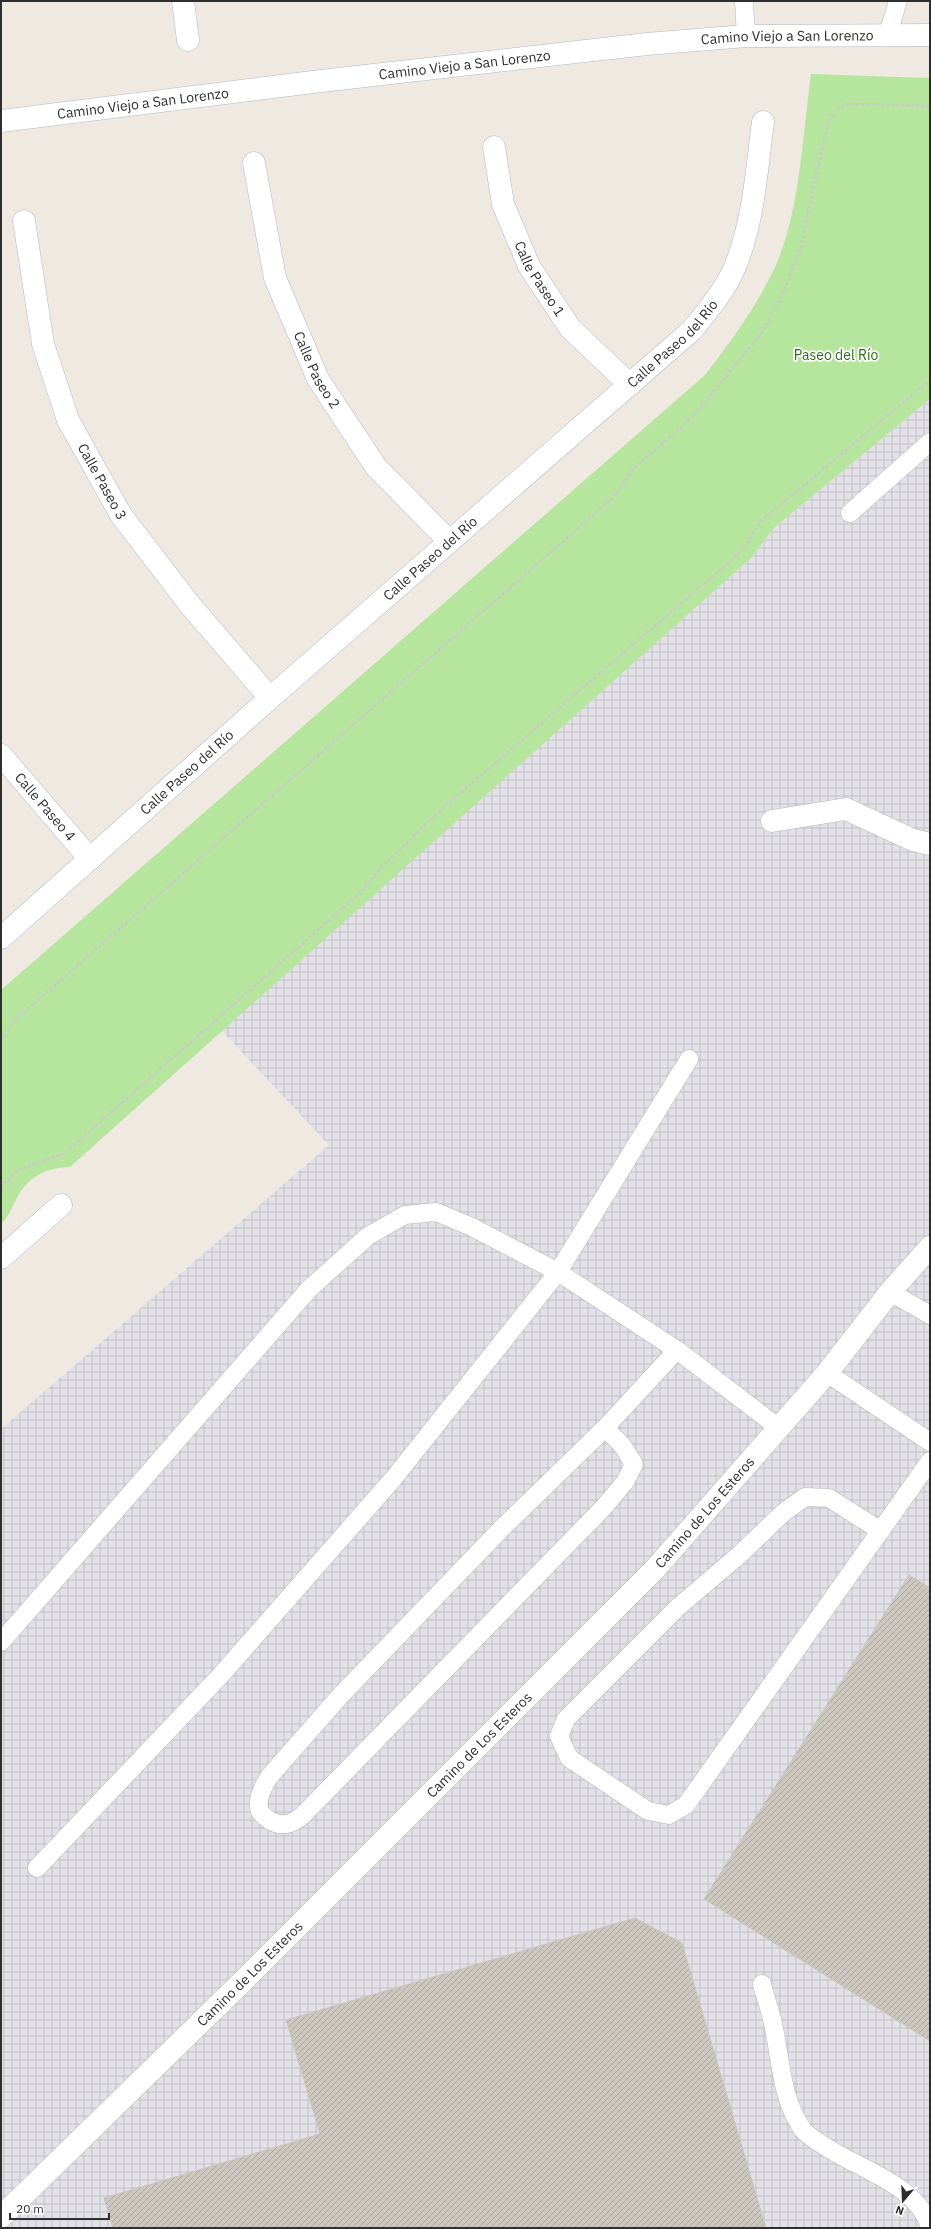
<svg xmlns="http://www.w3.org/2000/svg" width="931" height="2229" viewBox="0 0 931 2229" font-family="'IBM Plex Sans',sans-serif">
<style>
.industrial{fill:url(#industrial-grid)}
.park{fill:#b6e59e}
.building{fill:url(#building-hatch);stroke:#cbc5ba}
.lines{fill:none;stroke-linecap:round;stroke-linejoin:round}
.lane-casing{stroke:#b4b7c1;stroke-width:19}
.street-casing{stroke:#b4b7c1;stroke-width:23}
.secondary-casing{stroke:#b4b7c1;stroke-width:23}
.path{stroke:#c9c9c9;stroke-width:2.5;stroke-dasharray:3 2;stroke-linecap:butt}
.lane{stroke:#fff;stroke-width:18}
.street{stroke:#fff;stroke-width:22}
.secondary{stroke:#fff;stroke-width:22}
.labels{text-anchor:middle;stroke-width:3.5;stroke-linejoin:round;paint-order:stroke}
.street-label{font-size:14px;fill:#2e2e2e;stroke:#fff}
.park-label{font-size:14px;fill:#2c6e1b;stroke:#fff}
</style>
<defs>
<pattern id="industrial-grid" width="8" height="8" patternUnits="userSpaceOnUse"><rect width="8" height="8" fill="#e3e1e8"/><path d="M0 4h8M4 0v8" fill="none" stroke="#c3c1c7"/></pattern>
<pattern id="building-hatch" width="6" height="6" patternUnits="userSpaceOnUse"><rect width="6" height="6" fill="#cbc7bf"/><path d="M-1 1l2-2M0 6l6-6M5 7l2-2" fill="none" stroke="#afaba4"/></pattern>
</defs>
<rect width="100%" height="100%" fill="#efe9e1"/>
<path class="industrial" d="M930,399V2228H1V1429L329,1145L221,1030L751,558L775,527Z"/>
<path class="park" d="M811,74L930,78V399L775,527L751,558L70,1167C45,1168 27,1177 16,1200C11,1209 8,1218 1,1224V990L705,375C732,340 757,306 776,265C800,211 803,132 811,74Z"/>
<path class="building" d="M909,1575L930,1588V2041L704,1899Z
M635,1918L682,1943L766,2228H113L104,2198L320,2134L286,2020Z"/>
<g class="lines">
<defs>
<path id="lane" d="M744,1L746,36
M888,34L898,1
M850,513L930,442
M890,1292L930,1315
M827,1373L930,1442
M605,1428L622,1445L634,1464L625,1482L603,1508L302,1816C297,1819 292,1824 286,1824C276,1826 260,1817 259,1807C257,1797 264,1785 269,1777L340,1696L501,1529L605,1428L677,1350
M881,1531L829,1498L805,1497L783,1513L738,1556L678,1607L566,1719L559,1736L569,1758L648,1811L669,1815L686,1805L930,1461
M1,1642L309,1289L368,1236L405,1215L436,1212L472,1227L558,1272L677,1350L779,1428
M37,1868L220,1676L393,1479L558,1272L689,1059
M762,1984C765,1996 769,2007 772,2019C781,2056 780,2098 803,2130C807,2135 814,2139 820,2143C854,2168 918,2183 930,2228"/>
<g id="street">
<path d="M183,1L188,40"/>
<path id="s1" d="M494,147L503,204L529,266L570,328L630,385"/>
<path id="s2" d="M254,163L275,278L318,379L376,467L449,541"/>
<path id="s3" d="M24,221L43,344L68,420L121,515L190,605L270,698"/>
<path id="s4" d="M1,755L90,859"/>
<path d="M772,821L846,809L913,840L930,844"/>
<path id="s5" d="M1,938L270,698L692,330C709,309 729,286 738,259C754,216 757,167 763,122"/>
<path d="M1,1258L61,1205"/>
<path id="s6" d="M1,2217L241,1983L655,1569L827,1373L890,1292L930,1247"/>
</g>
<g id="secondary">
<path id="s7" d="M1,121L321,81L647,44L746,36L930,35"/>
</g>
</defs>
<use href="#lane" class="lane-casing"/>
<use href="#street" class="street-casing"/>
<use href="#secondary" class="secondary-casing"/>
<path class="path" d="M1,1039L5,1036L14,1021L614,497L634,468L692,418L764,330L782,296L802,245L812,192L828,124L835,110L847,104L930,106
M1,1187L16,1171L65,1153L359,894L381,868L436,814L743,550L761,521L930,380"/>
<use href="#lane" class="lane"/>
<use href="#street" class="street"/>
<use href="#secondary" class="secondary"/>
</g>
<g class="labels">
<g class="street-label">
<text dy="5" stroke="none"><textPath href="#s7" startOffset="791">Camino Viejo a San Lorenzo</textPath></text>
<text dy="5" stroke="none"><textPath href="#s7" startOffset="467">Camino Viejo a San Lorenzo</textPath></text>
<text dy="5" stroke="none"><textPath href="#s7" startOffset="143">Camino Viejo a San Lorenzo</textPath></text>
<text dy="5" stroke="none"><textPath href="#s1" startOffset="141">Calle Paseo 1</textPath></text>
<text dy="5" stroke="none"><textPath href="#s5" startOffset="897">Calle Paseo del Río</textPath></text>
<text dy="5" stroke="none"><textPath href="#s2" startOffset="218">Calle Paseo 2</textPath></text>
<text dy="5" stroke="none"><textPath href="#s3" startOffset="275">Calle Paseo 3</textPath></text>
<text dy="5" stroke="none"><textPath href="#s5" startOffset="573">Calle Paseo del Río</textPath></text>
<text dy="5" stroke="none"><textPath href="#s5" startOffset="249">Calle Paseo del Río</textPath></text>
<text dy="5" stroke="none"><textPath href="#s4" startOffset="68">Calle Paseo 4</textPath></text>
<text dy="5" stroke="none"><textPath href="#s6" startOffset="996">Camino de Los Esteros</textPath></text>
<text dy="5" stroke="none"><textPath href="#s6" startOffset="672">Camino de Los Esteros</textPath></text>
<text dy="5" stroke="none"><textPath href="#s6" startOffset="348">Camino de Los Esteros</textPath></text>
</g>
<g class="park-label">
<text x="836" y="360">Paseo del Río</text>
</g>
</g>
<rect width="931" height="2229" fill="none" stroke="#2e2e2e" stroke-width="4"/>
<g transform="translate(903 2201) rotate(199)" stroke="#ffffff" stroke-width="3" paint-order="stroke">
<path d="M0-3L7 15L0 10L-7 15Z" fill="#2e2e2e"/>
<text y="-6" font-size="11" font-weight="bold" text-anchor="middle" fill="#2e2e2e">N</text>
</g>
<path d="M10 2213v6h99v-6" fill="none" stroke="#2e2e2e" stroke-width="2"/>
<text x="16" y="2213" font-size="12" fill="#2e2e2e" stroke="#ffffff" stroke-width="3" paint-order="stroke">20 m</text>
</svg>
